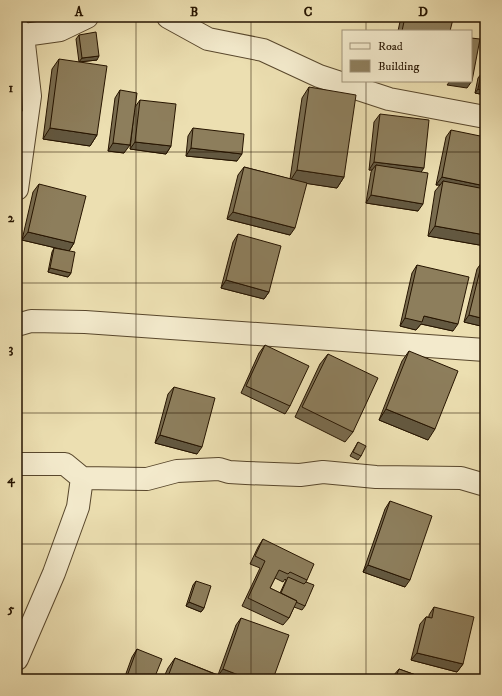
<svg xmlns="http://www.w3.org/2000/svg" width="502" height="696" viewBox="0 0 502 696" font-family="'IM FELL DW Pica',serif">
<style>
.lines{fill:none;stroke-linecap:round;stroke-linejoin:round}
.minor-casing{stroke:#58472c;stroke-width:24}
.minor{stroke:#f3eacc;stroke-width:22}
.wall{fill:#796c4f;stroke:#261400;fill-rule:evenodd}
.shaded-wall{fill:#635840;stroke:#261400}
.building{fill:#8d7e5c;stroke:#261400}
.grid{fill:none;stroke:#261400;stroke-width:1;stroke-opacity:0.55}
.neatline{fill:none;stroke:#261400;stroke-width:1.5}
.grid-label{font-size:13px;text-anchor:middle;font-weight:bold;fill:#261400}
</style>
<rect width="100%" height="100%" fill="#ecdfb1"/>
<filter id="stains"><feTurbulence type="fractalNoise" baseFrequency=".005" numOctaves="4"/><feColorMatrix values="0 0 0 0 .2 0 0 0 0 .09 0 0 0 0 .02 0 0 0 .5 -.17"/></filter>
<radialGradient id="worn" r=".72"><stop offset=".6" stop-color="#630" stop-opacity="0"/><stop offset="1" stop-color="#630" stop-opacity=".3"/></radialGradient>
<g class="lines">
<defs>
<path id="minor" d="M168,17L208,39L263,50L319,76L389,99L485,117
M17,28L23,35L30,96L17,189
M17,36L60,30L87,17
M17,325L31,321L85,322L485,350
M17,464H65L82,478L147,479L177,471L219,469L229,472L246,473L300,475L323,472L376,477L461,478L485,485
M17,659L54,573L78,507L82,478"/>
</defs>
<use href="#minor" class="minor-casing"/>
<use href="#minor" class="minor"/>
</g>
<path class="wall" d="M401,17H446L450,31H398Z
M79,35L97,60L79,62L76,39Z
M59,59L97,135L90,146L43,139L52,69Z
M481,74H485V95L475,93L478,78Z
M309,87L344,177L337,188L305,183L290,235L227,219L238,175L244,167L290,179L302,98Z
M120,90L135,107L140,100L171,146L166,154L130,149L134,113L124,153L108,151L115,98Z
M380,114L421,172L418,211L366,203L371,172L372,170H369L374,122Z
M193,128L237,161L186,156L188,136Z
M451,130L485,246L428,236L435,191L440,185H436L446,137Z
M39,184L74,243L69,251L22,240L33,192Z
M238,234L269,292L264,299L221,288L233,242Z
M54,248L71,273L68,277L48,272L52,252Z
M482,262L485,327L464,322L477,269Z
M417,265L453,331L421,324L416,330L400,326L412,273Z
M265,345L290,406L285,414L241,393L259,353Z
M409,351L428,440L379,420L402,361Z
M328,354L353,432L345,442L295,417L320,364Z
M174,387L197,454L155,443L168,394Z
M358,442L361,456L358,460L350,456Z
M390,501L405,587L363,572L385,509Z
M263,539L307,580L306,582L305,606L302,610L294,607L289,618L283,625L242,606L260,568L250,564L258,547ZM275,578L283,582L285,579L286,580L280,593L270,588Z
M196,581L204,608L201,612L186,606L193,585Z
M434,607L463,664L457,672L411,660L420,624L426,617H429V615Z
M241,618L273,679H163L168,668L175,658L218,675L236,625Z
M137,649L154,679H124L132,657Z
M399,669L427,679H392L393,676Z"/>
<path class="shaded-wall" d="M99,56L97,60L79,62L82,58Z
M450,81H472L467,88L447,85Z
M478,89L485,91V95L475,93Z
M22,111L17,118V112Z
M50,128L97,135L90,146L43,139Z
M135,142L171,146L166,154L130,149Z
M113,143L130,145L124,153L108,151Z
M191,148L242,154L237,161L186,156Z
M374,162L424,168L419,175L376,165L372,170H369Z
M297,170L344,177L337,188L290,181Z
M442,177L485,186V193L443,181L440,185H436Z
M371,195L423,204L418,211L366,203Z
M233,212L295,228L290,235L227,219Z
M435,226L485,235V246L428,236Z
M28,232L74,243L69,251L22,240Z
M50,268L71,273L68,277L48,272Z
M226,280L269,292L264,299L221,288Z
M469,315L485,319V327L464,322Z
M424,316L458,324L453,331L421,324L416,330L400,326L405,318Z
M386,409L435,429L428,440L379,420Z
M160,435L202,447L197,454L155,443Z
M368,565L410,580L405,587L363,572Z
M189,602L204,608L201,612L186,606Z
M417,653L463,664L457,672L411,660Z
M223,669L249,679H224L217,677Z"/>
<path class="building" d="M405,17H446L453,19L450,31H402Z
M96,32L99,56L82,58L79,35Z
M471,38L480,39L472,81H471Z
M59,59L107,66L97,135L50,128Z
M17,68H21L22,111L17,112Z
M481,74H485V91L478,89Z
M309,87L356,95L344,177L297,170Z
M120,90L137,93L130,145L113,143Z
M140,100L176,104L171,146L135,142Z
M380,114L429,120L424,168L374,162Z
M193,128L244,134L242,154L191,148Z
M451,130L485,137V186L442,177Z
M376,165L428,173L423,204L371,195Z
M244,167L307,183L295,228L233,212Z
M443,181L485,189V235L435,226Z
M39,184L86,196L74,243L28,232Z
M238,234L281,246L269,292L226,280Z
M54,248L75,252L71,273L50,268Z
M482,262H485V319L469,315Z
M417,265L469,277L458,324L424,316L422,322L405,318Z
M265,345L309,366L290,406L246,386Z
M409,351L458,371L435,429L386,409Z
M328,354L378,378L353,432L302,407Z
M174,387L215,398L202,447L160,435Z
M358,442L366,446L361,456L353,452Z
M390,501L432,516L410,580L368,565Z
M263,539L314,564L307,580L290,572L288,574L279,570L270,588L297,601L289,618L248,598L265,561L255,556Z
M288,577L304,584L306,582L314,585L305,606L296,602L297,601L281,593Z
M196,581L211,586L204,608L189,602Z
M434,607L474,617L463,664L417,653L426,617L432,618Z
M241,618L289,635L273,679H249L223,669Z
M137,649L162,659L154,679H126Z
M175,658L227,679H167Z
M399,669L427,679H395Z"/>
<path class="grid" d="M136,17V679M251,17V679M366,17V31M366,81V679M17,152H485M17,283H485M17,413H485M17,544H485"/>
<rect width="502" height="696" fill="none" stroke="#ecdfb1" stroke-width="44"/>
<rect x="342" y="30" width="130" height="52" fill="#f3eacc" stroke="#a1947a"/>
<rect x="350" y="43" width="20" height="6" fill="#f3eacc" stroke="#a1947a"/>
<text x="378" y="50" font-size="12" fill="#261400">Road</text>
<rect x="350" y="60" width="20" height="12" fill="#8d7e5c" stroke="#a1947a"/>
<text x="378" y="70" font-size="12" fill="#261400">Building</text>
<rect x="22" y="22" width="458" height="652" class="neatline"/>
<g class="grid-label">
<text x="79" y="16">A</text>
<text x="194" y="16">B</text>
<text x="308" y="16">C</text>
<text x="423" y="16">D</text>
<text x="11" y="92">1</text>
<text x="11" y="222">2</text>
<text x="11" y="353">3</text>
<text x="11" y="483">4</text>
<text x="11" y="613">5</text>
</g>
<rect width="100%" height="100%" filter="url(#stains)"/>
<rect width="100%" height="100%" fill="url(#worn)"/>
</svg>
